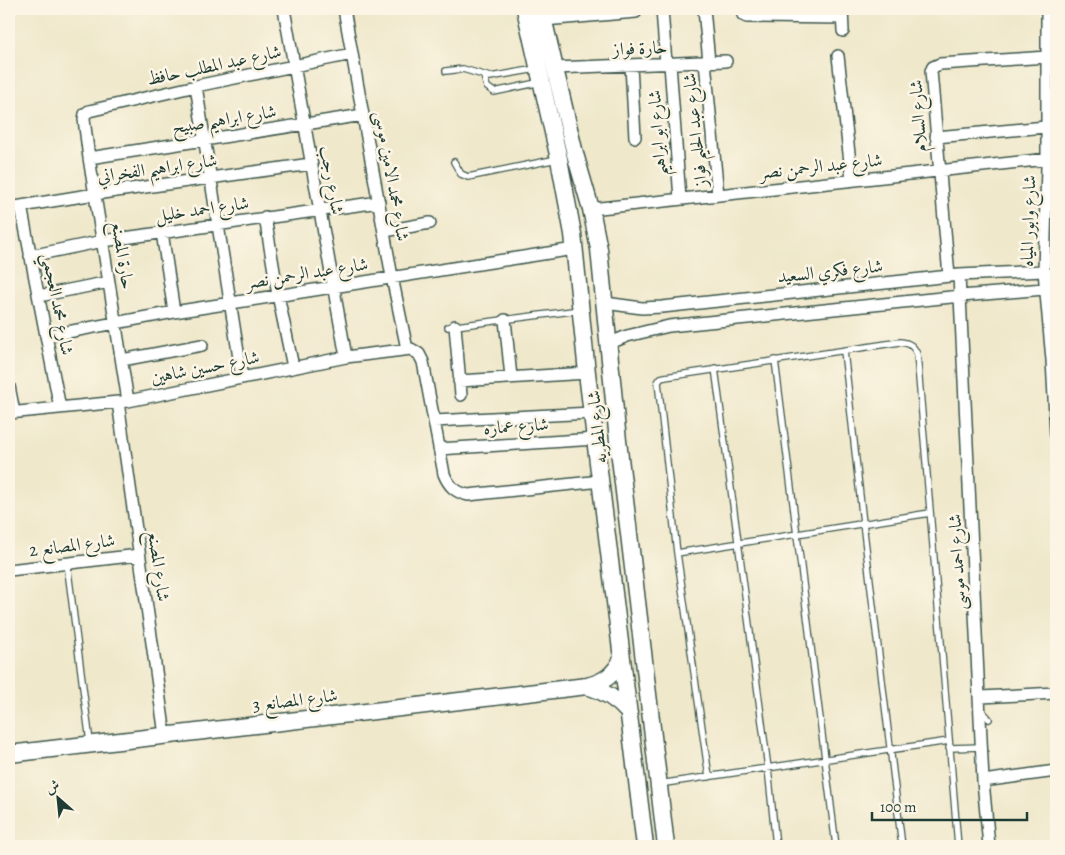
<svg xmlns="http://www.w3.org/2000/svg" width="1065" height="855" viewBox="0 0 1065 855" font-family="Alegreya,Amiri,serif">
<style>
.lines{fill:none;stroke-linecap:round;stroke-linejoin:round}
.lane-casing{stroke:#3e574b;stroke-width:8}
.street-casing{stroke:#3e574b;stroke-width:14}
.secondary-casing{stroke:#3e574b;stroke-width:19}
.lane{stroke:#fff;stroke-width:5.5}
.street{stroke:#fff;stroke-width:11}
.secondary{stroke:#fff;stroke-width:16}
.labels{text-anchor:middle;stroke-width:5;stroke-linejoin:round;paint-order:stroke}
.street-label{font-size:18px;fill:#1f3d34;stroke:#fcf5e5}
</style>
<rect width="100%" height="100%" fill="#fcf5e5"/>
<filter id="ink" filterUnits="userSpaceOnUse"><feTurbulence type="fractalNoise" baseFrequency=".02" numOctaves="2"/><feDisplacementMap in="SourceGraphic" scale="10" xChannelSelector="R" yChannelSelector="G"/><feConvolveMatrix kernelMatrix="1 2 1 2 8 2 1 2 1" color-interpolation-filters="sRGB"/></filter>
<filter id="wash" filterUnits="userSpaceOnUse"><feTurbulence type="fractalNoise" baseFrequency=".0096" numOctaves="4" result="noise"/><feDisplacementMap in="SourceGraphic" scale="20" xChannelSelector="R" yChannelSelector="G"/><feGaussianBlur stdDeviation="1.12" result="paint"/><feColorMatrix in="noise" values="0 0 0 0 0 0 0 0 0 0 0 0 0 0 0 0 0 1.4 0 .05"/><feComposite in="paint" operator="in"/></filter>
<g filter="url(#wash)">
<rect width="100%" height="100%" fill="#efe8cb"/>
</g>
<g filter="url(#ink)">
<g class="lines">
<defs>
<path id="lane" d="M446,71L463,69L490,77L536,69
M484,76L487,87L494,92L541,82
M454,162L461,174L468,177L557,159
M448,327L580,310
M844,351L863,523L902,846
M775,360L836,846
M715,368L768,768L776,846
M677,553L930,513
M67,563L90,742
M981,710L989,719
M949,748L982,747
M709,777L677,553L658,382L661,378L665,377L900,342C909,343 913,345 917,354L958,846
M659,784L949,741"/>
<path id="street" d="M284,9L346,357
M344,9L392,277L407,349
M662,9L666,64
M704,9L709,62
M742,9L743,15L747,17L842,18
M842,9L843,31
M1047,9V167L1044,271L1052,360L1056,435
M544,20L636,12
M838,56L852,180
M705,62L718,195
M670,64L680,199
M631,66L635,137
M555,68L726,61
M196,86L242,377
M936,137L1056,126
M89,158L363,115
M21,206L60,408
M9,208L95,194L311,164
M591,209L1056,158
M265,217L278,295L293,367
M385,231L430,223
M162,232L174,312
M30,256L103,241L379,202
M959,275L983,781L989,846
M949,276L931,71L933,67L940,64L1047,57
M39,296L109,282
M605,303L642,308L662,307L959,275L1044,271L1056,279
M505,320L511,377
M455,326L461,395
M46,336L174,312L574,249
M608,344L627,336L669,326L961,296L1044,289L1056,283
M122,360L202,345
M459,381L587,373
M9,386L14,412
M128,401L89,158L84,119L85,114L89,111L196,86L352,54
M118,402L165,735
M9,413L128,401L346,357L411,349L419,354L423,362L444,474C449,486 455,492 468,495L601,481
M434,421L592,413
M439,449L596,439
M9,570L139,555
M981,697L1056,693
M983,781L1056,771"/>
<path id="secondary" d="M525,9L559,159L573,234L587,373L645,846
M541,9L575,154L591,209L599,249L618,441L666,846
M587,686C604,691 617,699 629,713
M9,754L587,686C604,682 614,675 622,659"/>
</defs>
<use href="#lane" class="lane-casing"/>
<use href="#street" class="street-casing"/>
<use href="#secondary" class="secondary-casing"/>
<use href="#lane" class="lane"/>
<use href="#street" class="street"/>
<use href="#secondary" class="secondary"/>
</g>
</g>
<g class="labels">
<g class="street-label">
<text transform="translate(640 48) rotate(-2)" y="6">حارة فواز</text>
<text transform="translate(214 65) rotate(-12)" y="6">شارع عبد المطلب حافظ</text>
<text transform="translate(918 116) rotate(-94)" y="6">شارع السلام</text>
<text transform="translate(224 119) rotate(-9)" y="6">شارع ابراهيم صبيح</text>
<text transform="translate(695 130) rotate(-96)" y="6">شارع عبد الحليم فواز</text>
<text transform="translate(657 133) rotate(-94)" y="6">شارع ابو ابراهيم</text>
<text transform="translate(821 166) rotate(-6)" y="6">شارع عبد الرحمن نصر</text>
<text transform="translate(157 168) rotate(-8)" y="6">شارع ابراهيم الفخراني</text>
<text transform="translate(392 176) rotate(80)" y="6">شارع محمد الامين موسى</text>
<text transform="translate(332 180) rotate(80)" y="6">شارع رجب</text>
<text transform="translate(202 209) rotate(-8)" y="6">شارع احمد خليل</text>
<text transform="translate(1028 221) rotate(-88)" y="6">شارع وابور المياه</text>
<text transform="translate(123 255) rotate(81)" y="6">حارة المصنع</text>
<text transform="translate(830 271) rotate(-6)" y="6">شارع فكري السعيد</text>
<text transform="translate(307 273) rotate(-9)" y="6">شارع عبد الرحمن نصر</text>
<text transform="translate(58 304) rotate(79)" y="6">شارع محمد العجمي</text>
<text transform="translate(205 367) rotate(-11)" y="6">شارع حسين شاهين</text>
<text transform="translate(516 426) rotate(-4)" y="6">شارع عماره</text>
<text transform="translate(597 427) rotate(-96)" y="6">شارع المطريه</text>
<text transform="translate(72 545) rotate(-7)" y="6">شارع المصانع 2</text>
<text transform="translate(957 562) rotate(-93)" y="6">شارع احمد موسى</text>
<text transform="translate(159 566) rotate(82)" y="6">شارع المصنع</text>
<text transform="translate(295 700) rotate(-7)" y="6">شارع المصانع 3</text>
</g>
</g>
<rect width="1065" height="855" fill="none" stroke="#fcf5e5" stroke-width="30"/>
<g transform="translate(58 798) rotate(333)" stroke="#fcf5e5" stroke-width="4" paint-order="stroke">
<path d="M0-4L9 19L0 12L-9 19Z" fill="#1f3d34"/>
<text y="-8" font-size="14" font-weight="bold" text-anchor="middle" fill="#1f3d34">ش</text>
</g>
<path d="M872 812v8h155v-8" fill="none" stroke="#1f3d34" stroke-width="2.5"/>
<text x="880" y="812" font-size="15" fill="#1f3d34" stroke="#fcf5e5" stroke-width="4" paint-order="stroke">100 m</text>
</svg>
